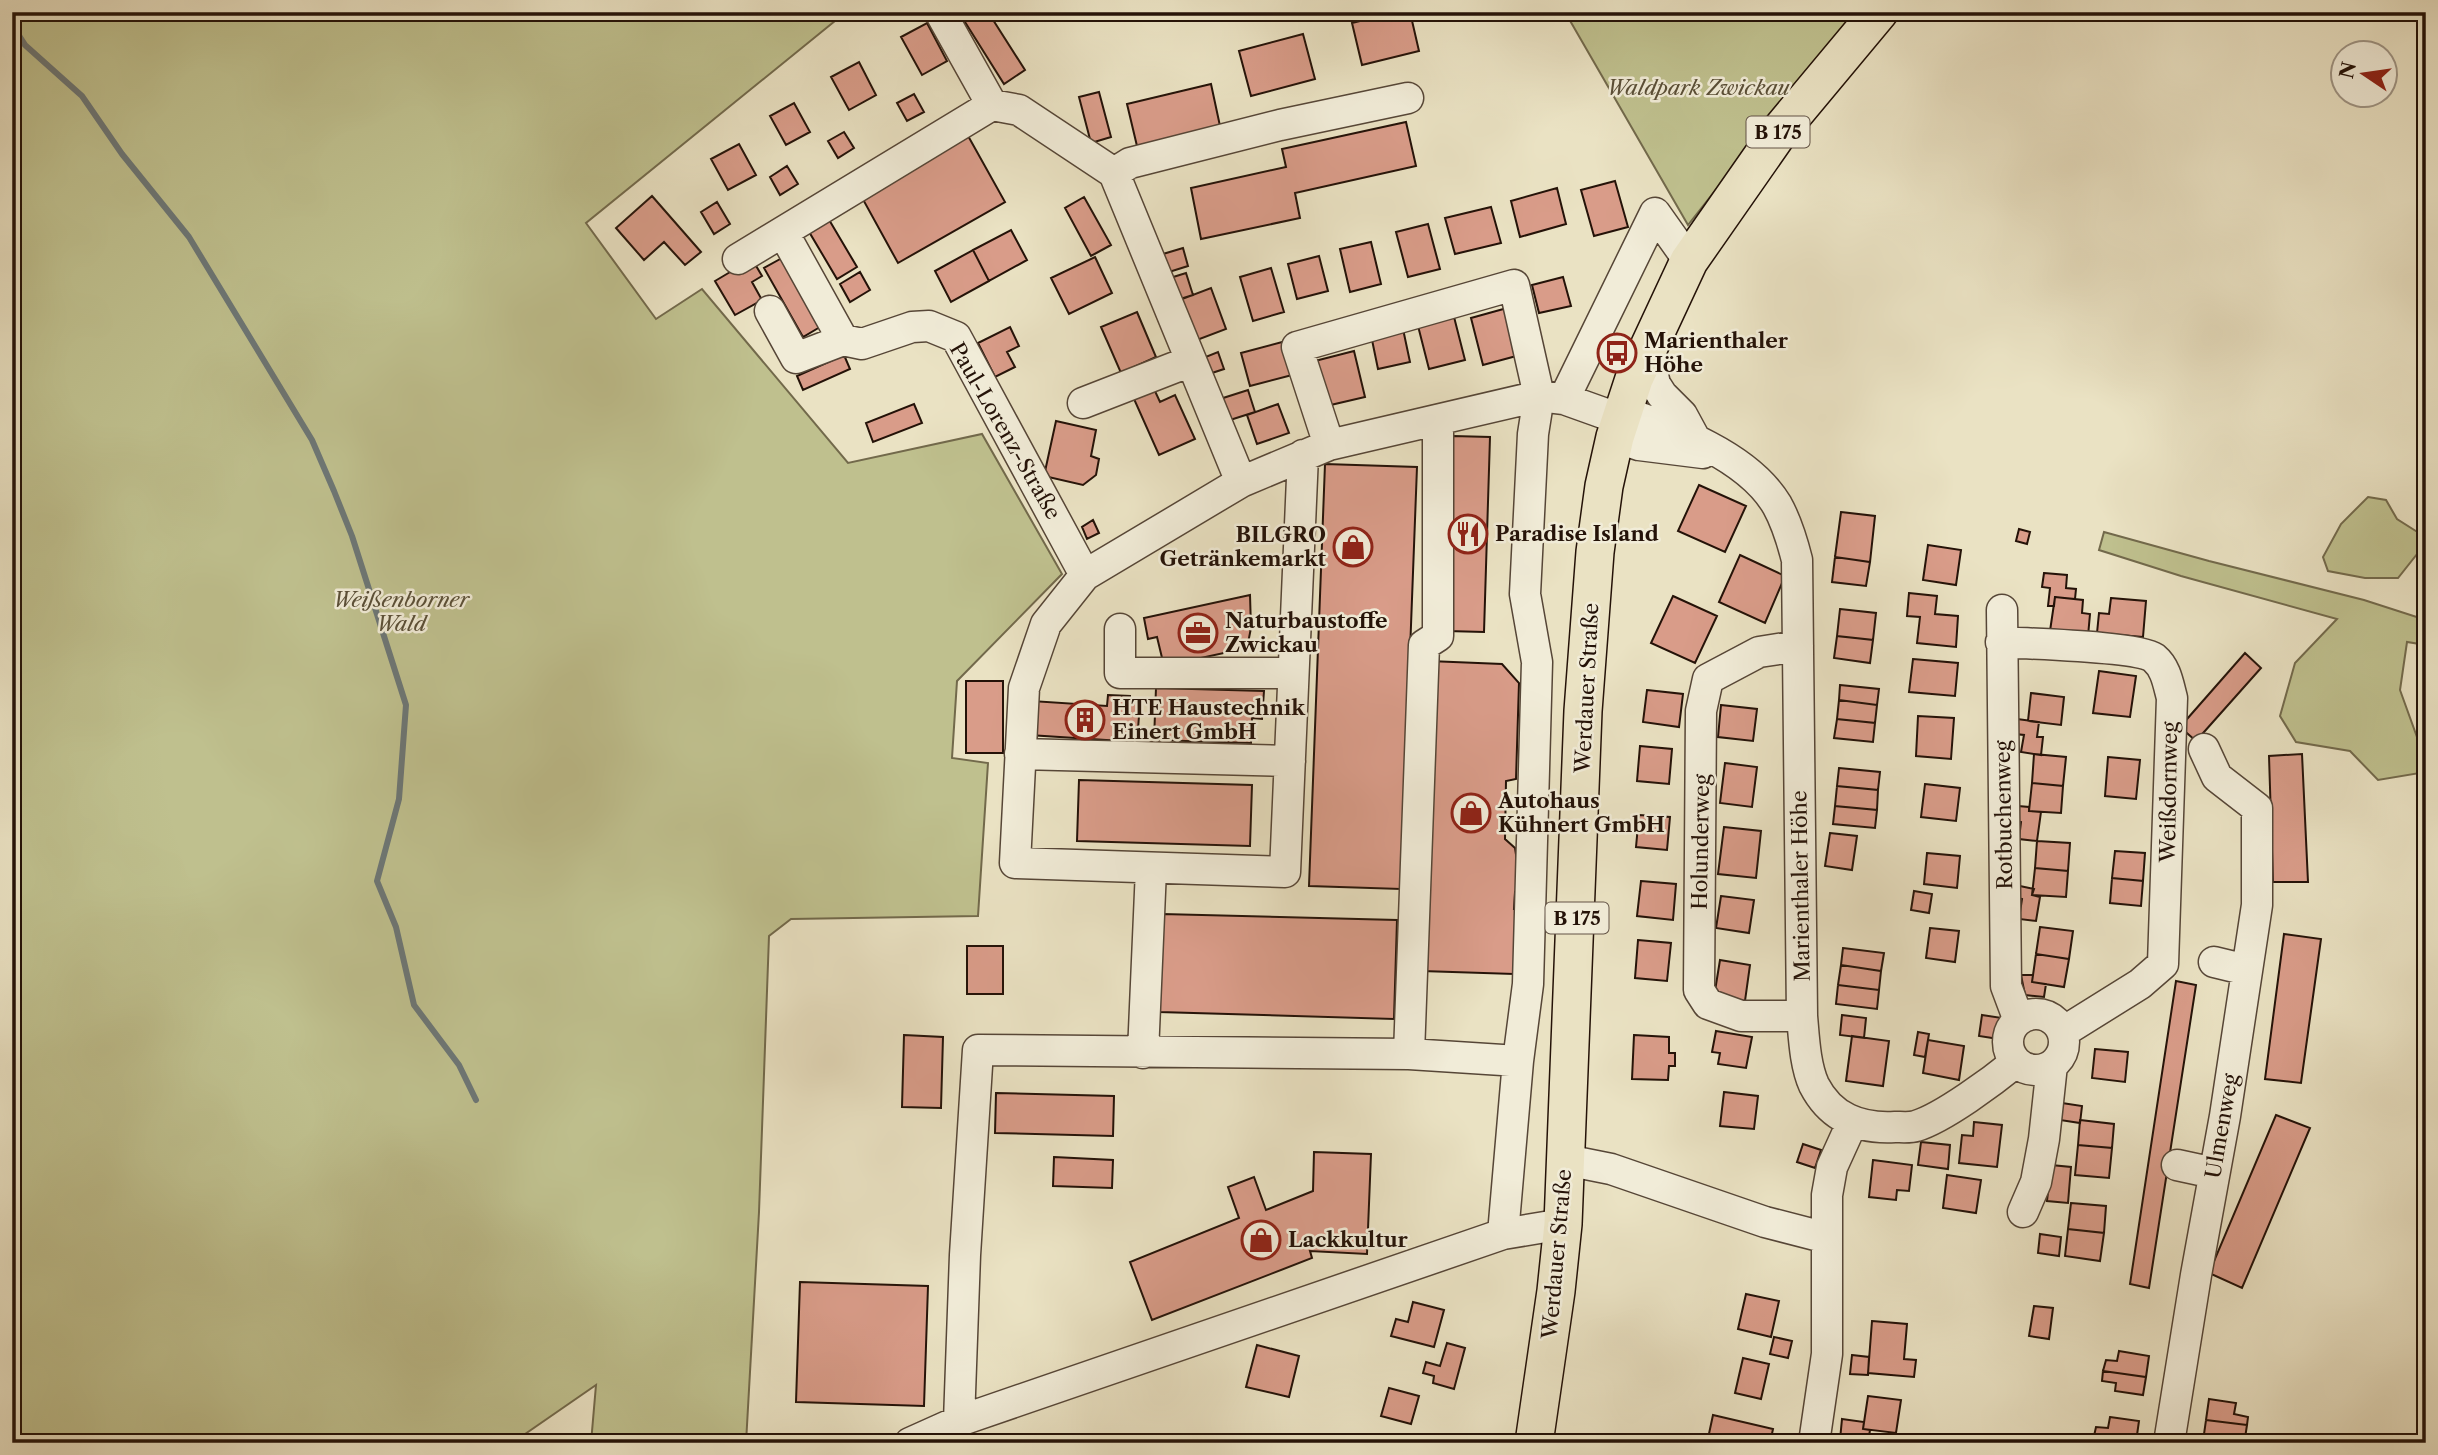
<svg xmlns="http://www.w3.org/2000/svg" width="2438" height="1455" viewBox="0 0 2438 1455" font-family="'Libre Caslon Text',serif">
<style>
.green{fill:#bfc08e;stroke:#72694b;stroke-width:2}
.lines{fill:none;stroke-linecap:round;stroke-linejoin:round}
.stream{stroke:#6d7776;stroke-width:6}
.building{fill:#d99c89;stroke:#241208;stroke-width:2}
.minor-casing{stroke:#564637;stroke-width:33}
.major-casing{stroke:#241208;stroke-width:40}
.minor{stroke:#f1ecd8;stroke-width:30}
.major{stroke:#eae2c3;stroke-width:37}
.labels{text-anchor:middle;stroke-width:5;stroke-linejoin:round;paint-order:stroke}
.shield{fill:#f1ecd8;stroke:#625346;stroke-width:2}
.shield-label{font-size:19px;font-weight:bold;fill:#241208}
.park-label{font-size:21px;font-style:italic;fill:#5a4f37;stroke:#f1ecd8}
.poi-label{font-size:21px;font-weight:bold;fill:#241208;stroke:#f1ecd8;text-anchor:start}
.street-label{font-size:21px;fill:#241208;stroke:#f1ecd8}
</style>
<rect width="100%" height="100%" fill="#eae2c3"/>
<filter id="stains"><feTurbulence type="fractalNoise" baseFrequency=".00286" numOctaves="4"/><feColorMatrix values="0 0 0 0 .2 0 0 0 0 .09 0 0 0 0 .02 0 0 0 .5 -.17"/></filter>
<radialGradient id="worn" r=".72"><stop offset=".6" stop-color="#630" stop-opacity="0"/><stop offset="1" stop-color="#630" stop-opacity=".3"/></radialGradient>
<path class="green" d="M12,12H846L586,223L656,319L702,289L848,463L982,434L1062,574L957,681L952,758L988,763L978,916L791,919L769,936L759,1212L746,1443H591L596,1385L512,1443H12Z
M1204,12H1254L1213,21Z
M1565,12H1856L1688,225Z
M2368,497L2386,500L2397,519L2419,533L2421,549L2398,578H2365L2328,571L2323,557L2341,524Z
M2104,532L2209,561L2364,600L2426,620V645L2407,642L2400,690L2426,762V772L2378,780L2350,751L2296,742L2280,716L2295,663L2337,619L2181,576L2099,550Z"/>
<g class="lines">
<path class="stream" d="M12,25L25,45L82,96L122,154L189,237L312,440L334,491L352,536L406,705L399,799L377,881L396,927L414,1005L459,1065L476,1100"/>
</g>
<path class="building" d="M979,12H988L1025,70L1004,84L965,22Z
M1396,12H1410L1419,51L1362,65L1352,23Z
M927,23L947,61L922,75L901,37Z
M1303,34L1315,79L1251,96L1239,51Z
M859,62L876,95L849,110L831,77Z
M1211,84L1220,126L1137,146L1127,104Z
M1099,92L1111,137L1091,143L1079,97Z
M914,94L924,112L907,121L897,103Z
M794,103L810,132L786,145L770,116Z
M1406,122L1416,166L1295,193L1300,218L1201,239L1191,188L1286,167L1282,149Z
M844,132L854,148L838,158L828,141Z
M967,134L1005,202L898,263L860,194Z
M739,144L756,175L728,190L711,159Z
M787,166L798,184L780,195L770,177Z
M1615,181L1628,227L1594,236L1581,190Z
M1557,188L1566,224L1520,237L1511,201Z
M652,196L701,252L685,265L664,242L644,260L616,228Z
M1084,197L1111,245L1091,256L1065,208Z
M717,202L730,224L714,234L701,212Z
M1491,207L1501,243L1455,254L1445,218Z
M828,218L857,267L837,279L808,230Z
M1428,224L1440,269L1408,277L1396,232Z
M1011,230L1027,260L989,281L973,250Z
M1371,242L1381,284L1350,292L1340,249Z
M1183,248L1188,266L1169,272L1163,254Z
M973,250L989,281L951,302L935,271Z
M1319,256L1328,291L1297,299L1288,264Z
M1095,257L1112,293L1069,314L1051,278Z
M782,258L820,327L803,337L764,268Z
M752,259L762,276L752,282L762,300L735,315L715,281Z
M1271,268L1284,312L1253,321L1240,277Z
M860,272L870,290L850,302L840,284Z
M1186,273L1193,295L1177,300L1170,278Z
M1563,277L1571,306L1539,313L1532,285Z
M1211,288L1226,329L1197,340L1182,299Z
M1507,308L1520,355L1483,365L1471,318Z
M1137,312L1156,357L1121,373L1101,327Z
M1453,313L1465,360L1429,369L1417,322Z
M1010,327L1019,346L1007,352L1015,367L995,377L978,343Z
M1403,329L1410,362L1378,369L1371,335Z
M1286,341L1296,374L1250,386L1241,353Z
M1354,351L1365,397L1322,407L1311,362Z
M1218,352L1224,369L1209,374L1203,358Z
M844,355L850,369L803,390L797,376Z
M1154,389L1160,402L1175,395L1195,439L1159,455L1134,399Z
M1248,390L1255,412L1227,421L1220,399Z
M914,404L922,423L873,442L866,423Z
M1278,404L1289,433L1257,444L1247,415Z
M1056,421L1096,430L1091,456L1099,459L1096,475L1083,485L1044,476Z
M1453,436L1490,437L1484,632L1447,631Z
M1325,464L1417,467L1401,889L1309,886Z
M1699,485L1746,506L1725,552L1678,531Z
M1841,512L1875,516L1870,562L1835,557Z
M1093,520L1099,533L1087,539L1082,527Z
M2019,529L2030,532L2027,544L2016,541Z
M1928,545L1961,550L1956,585L1923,580Z
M1740,555L1785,576L1765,623L1719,602Z
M1835,557L1870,562L1866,586L1832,582Z
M2044,573L2067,575L2066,588L2076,589L2075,599L2055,597L2054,606H2048L2050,588L2042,587Z
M1909,593L1937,596L1935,614L1958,616L1956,647L1917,643L1920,617L1907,616Z
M1250,595L1251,628L1247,648L1164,666L1157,637L1148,639L1144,618Z
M1673,596L1717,616L1695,663L1651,643Z
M2055,597L2083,600L2082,613L2090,614L2088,636L2050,631Z
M2111,598L2146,601L2143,637L2097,633L2099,613L2109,614Z
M1840,609L1876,613L1873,640L1837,636Z
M1837,636L1873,640L1870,663L1834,658Z
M2245,653L2261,668L2196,741L2180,727Z
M1913,659L1958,663L1955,696L1909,692Z
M1429,661L1502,664L1519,683L1516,779L1506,781L1505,839L1515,848L1517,861V892H1515L1514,909H1516L1514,974L1422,971Z
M2099,671L2136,676L2130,717L2093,713Z
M966,681H1003V753H966Z
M1840,685L1879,689L1877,705L1839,700Z
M1156,688L1264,691L1262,719L1252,718L1251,743L1154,740Z
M1647,690L1683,694L1679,727L1643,722Z
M2031,693L2064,697L2061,725L2028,721Z
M1108,695L1130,696V702L1140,703L1137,742L1029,735L1032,701L1107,706Z
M1839,700L1877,705L1875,723L1837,719Z
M1721,705L1757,709L1753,741L1718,737Z
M1918,716L1954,718L1951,759L1916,756Z
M1837,719L1875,723L1873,742L1834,738Z
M2017,719L2039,722L2037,737H2043L2041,755L2021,752L2024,735L2015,734Z
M1640,746L1672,749L1669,784L1637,781Z
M2034,754L2066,757L2063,786L2032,783Z
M2302,754L2308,882H2273L2269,756Z
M2108,757L2140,760L2136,799L2105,796Z
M1725,763L1757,767L1752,807L1720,803Z
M1839,768L1880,772L1878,790L1837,786Z
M1079,780L1252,785L1250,846L1077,841Z
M2032,783L2063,786L2061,813L2029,811Z
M1925,784L1960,788L1956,821L1921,817Z
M1837,786L1878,790L1877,810L1835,806Z
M1835,806L1877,810L1875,828L1833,824Z
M2018,806L2029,807V811L2041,812L2037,841L2019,839L2021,822L2016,821Z
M1639,815L1670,817L1667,850L1636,847Z
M1724,827L1761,831L1756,878L1718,874Z
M1830,833L1857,836L1852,870L1825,866Z
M2037,841L2070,843L2068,871L2035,868Z
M2115,851L2145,853L2143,881L2112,878Z
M1927,853L1960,856L1957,888L1924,884Z
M2035,868L2068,871L2066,897L2032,895Z
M2112,878L2143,881L2141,906L2110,903Z
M1641,881L1676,884L1673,920L1637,916Z
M2020,886L2034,889L2032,895L2040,897L2036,921L2019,919L2022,899L2018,898Z
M1914,891L1932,894L1929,913L1911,910Z
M1721,896L1754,900L1749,933L1716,928Z
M1162,914L1397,920L1394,1019L1159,1012Z
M2040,927L2073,931L2069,959L2036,954Z
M1930,928L1959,931L1955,962L1926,958Z
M2284,934L2321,939L2301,1083L2265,1079Z
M1638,940L1671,943L1667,981L1635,978Z
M967,946H1003V994H967Z
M1843,948L1884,953L1881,971L1841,965Z
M2036,954L2069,959L2064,987L2032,982Z
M1720,960L1750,965L1745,1001L1714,997Z
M1841,965L1881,971L1879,990L1838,985Z
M2021,975H2033L2032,982L2046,984L2044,997L2025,995Z
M2176,981L2196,985L2149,1288L2130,1284Z
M1838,985L1879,990L1877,1009L1836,1004Z
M1842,1015L1866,1018L1864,1038L1840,1035Z
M1982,1015L2002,1018L1999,1039L1979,1036Z
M1716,1031L1752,1037L1746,1068L1718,1064L1720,1053L1712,1052Z
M1918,1032L1929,1034L1925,1057L1914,1055Z
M904,1035L943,1037L941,1108L902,1107Z
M1634,1035L1669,1037V1053H1675V1066H1669L1668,1080L1632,1079Z
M1852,1036L1889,1041L1883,1086L1846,1081Z
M1928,1040L1964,1046L1959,1080L1923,1073Z
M2095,1049L2128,1052L2125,1082L2092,1078Z
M1724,1092L1758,1096L1754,1129L1720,1126Z
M996,1093L1114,1096L1113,1136L995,1133Z
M2062,1103L2082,1106L2080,1123L2060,1120Z
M2276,1115L2310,1128L2242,1288L2209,1273Z
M2080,1120L2114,1124L2112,1148L2078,1145Z
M1974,1122L2002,1125L1997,1167L1959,1163L1962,1135L1973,1136Z
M1921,1142L1950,1145L1948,1169L1918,1165Z
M1803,1144L1821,1150L1815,1168L1797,1162Z
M2078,1145L2112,1148L2109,1178L2075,1175Z
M1314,1152L1371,1154L1367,1254L1310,1251L1312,1258L1152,1320L1130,1262L1239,1218L1228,1187L1254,1177L1266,1210L1313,1191Z
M1054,1157L1113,1160L1112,1188L1053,1186Z
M1873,1160L1912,1165L1909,1191L1897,1190L1896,1200L1869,1197Z
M2051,1165L2071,1167L2068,1203L2047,1201Z
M1947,1175L1981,1180L1976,1213L1943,1208Z
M2071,1203L2106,1206L2104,1233L2068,1229Z
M2068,1229L2104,1233L2100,1261L2065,1256Z
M2040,1234L2061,1237L2059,1256L2038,1253Z
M800,1282L928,1286L924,1406L796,1402Z
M1746,1294L1779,1301L1771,1337L1738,1329Z
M1413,1302L1444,1310L1434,1347L1391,1336L1396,1319L1408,1322Z
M2034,1306L2053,1308L2049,1339L2029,1336Z
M1872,1321L1907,1324L1904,1359L1916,1360L1914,1377L1868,1373Z
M1774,1337L1792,1341L1788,1358L1770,1354Z
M1447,1343L1465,1348L1454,1389L1433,1383L1434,1376L1423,1373L1426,1362L1440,1366Z
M1257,1345L1299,1356L1289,1397L1246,1387Z
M2119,1351L2149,1356L2146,1377L2103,1371L2106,1360L2117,1361Z
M1852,1355L1869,1357L1868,1375L1850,1374Z
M1743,1358L1769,1364L1761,1399L1735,1393Z
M2103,1371L2146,1377L2143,1395L2115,1391L2116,1383L2102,1381Z
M1389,1388L1419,1396L1411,1424L1381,1416Z
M1868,1396L1901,1400L1896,1433L1863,1429Z
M2209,1399L2236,1403L2234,1414L2248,1417L2247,1425L2206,1420Z
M1713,1415L1773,1429L1770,1443H1707Z
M2110,1417L2139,1421L2136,1442L2094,1436L2096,1427L2108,1428Z
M1842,1419L1864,1422L1863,1429L1870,1430L1868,1443L1840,1440Z
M2206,1420L2247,1425L2245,1438L2233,1436L2232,1443L2203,1441Z
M2094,1436L2136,1442L2094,1443Z"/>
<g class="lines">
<defs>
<path id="minor" d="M940,12L992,105
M1114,173L1130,163L1280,125L1408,98
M783,232L843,340L862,344L912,327L929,326L956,337L1085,575
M738,259L992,105L1019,110L1114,173L1241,482
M770,311L796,358L843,340
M1647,349L1655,384L1662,395L1682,415L1695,439
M1564,399L1655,213L1689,261
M1083,403L1191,361
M1623,412C1674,429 1748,456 1777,505C1787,523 1792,540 1797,560L1802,1016C1804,1038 1805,1065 1814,1085C1831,1118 1860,1129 1895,1127C1901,1127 1910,1128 1916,1126C1943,1118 1994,1080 2016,1062
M1615,437L1639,445L1703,453
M1329,445L1297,347L1514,285L1539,396L1533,434L1525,594L1537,662L1528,984L1518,1061L1503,1234
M1303,455L1285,872L1015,863L1024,688L1046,624L1085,575L1241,482L1329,445L1539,396L1564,399L1620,419
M2002,610L2006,986L2018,1018
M1120,629V673H1293
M2001,642C2028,644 2137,646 2154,658C2166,668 2168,683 2172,698L2163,964L2140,984L2063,1032
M1798,646L1759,652L1708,679L1701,711L1699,990L1708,1004L1741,1016H1802
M1020,754L1290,761
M2214,962L2247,970
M2008 1042a28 28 0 1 1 56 0a28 28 0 1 1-56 0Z
M1143,1053L1151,869
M1409,1054L1424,645L1438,636V420
M1518,1061L1409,1054L978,1050L965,1255L959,1421L1503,1234L1563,1224
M1566,1160L1611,1169L1765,1222L1827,1238
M2177,1165L2214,1173
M2023,1212L2036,1182L2044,1139L2052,1065
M910,1443L959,1421
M1814,1443L1827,1354V1195L1832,1167L1852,1123
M2169,1443L2196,1275L2225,1116L2257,905V808L2217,777L2204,749"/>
<path id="major" d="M1534,1443L1556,1291L1563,1224L1583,711L1595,552L1604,486L1615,437L1634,379L1689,261L1779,132L1879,12"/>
</defs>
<use href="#minor" class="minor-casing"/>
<use href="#major" class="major-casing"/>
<use href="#minor" class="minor"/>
<use href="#major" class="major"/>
</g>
<defs>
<symbol id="bus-ring" viewBox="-11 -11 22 22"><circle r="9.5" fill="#f1ecd8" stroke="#8f2418" stroke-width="1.5"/><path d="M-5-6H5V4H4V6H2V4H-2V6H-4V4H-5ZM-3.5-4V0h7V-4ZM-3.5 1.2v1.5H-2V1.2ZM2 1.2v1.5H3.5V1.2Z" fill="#8f2418"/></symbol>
<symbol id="restaurant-ring" viewBox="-11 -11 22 22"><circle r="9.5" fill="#f1ecd8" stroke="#8f2418" stroke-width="1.5"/><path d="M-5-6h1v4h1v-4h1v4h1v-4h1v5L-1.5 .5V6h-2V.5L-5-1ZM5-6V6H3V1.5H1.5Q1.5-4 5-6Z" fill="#8f2418"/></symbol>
<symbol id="shop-ring" viewBox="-11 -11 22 22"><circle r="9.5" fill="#f1ecd8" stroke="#8f2418" stroke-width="1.5"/><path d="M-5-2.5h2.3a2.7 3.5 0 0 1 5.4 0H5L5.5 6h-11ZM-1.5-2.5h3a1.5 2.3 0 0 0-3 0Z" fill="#8f2418"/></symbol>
<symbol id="office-ring" viewBox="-11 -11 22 22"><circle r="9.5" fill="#f1ecd8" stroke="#8f2418" stroke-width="1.5"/><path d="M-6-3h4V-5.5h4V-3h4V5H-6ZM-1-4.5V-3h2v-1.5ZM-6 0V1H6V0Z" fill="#8f2418"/></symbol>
<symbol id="building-ring" viewBox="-11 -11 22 22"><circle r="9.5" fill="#f1ecd8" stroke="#8f2418" stroke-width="1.5"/><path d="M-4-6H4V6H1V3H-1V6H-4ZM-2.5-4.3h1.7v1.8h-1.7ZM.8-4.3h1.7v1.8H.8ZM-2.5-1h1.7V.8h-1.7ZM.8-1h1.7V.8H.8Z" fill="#8f2418"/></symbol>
</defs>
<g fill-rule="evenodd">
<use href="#bus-ring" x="1595" y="331" width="44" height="44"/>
<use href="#restaurant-ring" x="1446" y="512" width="44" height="44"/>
<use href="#shop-ring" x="1331" y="525" width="44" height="44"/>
<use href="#office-ring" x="1176" y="611" width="44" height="44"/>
<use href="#building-ring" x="1063" y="698" width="44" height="44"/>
<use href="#shop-ring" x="1449" y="791" width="44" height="44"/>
<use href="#shop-ring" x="1239" y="1218" width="44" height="44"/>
</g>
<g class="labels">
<g class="shield">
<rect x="1746.5" y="116.5" width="63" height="31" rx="5"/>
<rect x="1545.5" y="902.5" width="63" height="31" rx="5"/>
</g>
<g class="shield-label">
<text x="1778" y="139">B 175</text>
<text x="1577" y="925">B 175</text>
</g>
<g class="park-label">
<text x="1698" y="95">Waldpark Zwickau</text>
<text x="401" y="607">Weißenborner<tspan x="401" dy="24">Wald</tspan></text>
</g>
<g class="poi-label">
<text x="1644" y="348">Marienthaler<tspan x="1644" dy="24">Höhe</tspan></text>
<text x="1495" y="541">Paradise Island</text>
<text x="1326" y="542" text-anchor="end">BILGRO<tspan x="1326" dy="24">Getränkemarkt</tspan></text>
<text x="1225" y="628">Naturbaustoffe<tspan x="1225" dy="24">Zwickau</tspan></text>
<text x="1112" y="715">HTE Haustechnik<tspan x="1112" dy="24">Einert GmbH</tspan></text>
<text x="1498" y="808">Autohaus<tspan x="1498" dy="24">Kühnert GmbH</tspan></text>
<text x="1288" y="1247">Lackkultur</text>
</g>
<g class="street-label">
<text transform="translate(1005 431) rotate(60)" y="7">Paul-Lorenz-Straße</text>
<text transform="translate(1587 688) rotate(-87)" y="7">Werdauer Straße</text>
<text transform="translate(2169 792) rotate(-89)" y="7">Weißdornweg</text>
<text transform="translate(2004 815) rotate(-91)" y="7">Rotbuchenweg</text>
<text transform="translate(1701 842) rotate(-89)" y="7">Holunderweg</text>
<text transform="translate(1801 886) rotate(-91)" y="7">Marienthaler Höhe</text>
<text transform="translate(2222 1126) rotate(-80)" y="7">Ulmenweg</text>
<text transform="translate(1557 1254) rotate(-85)" y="7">Werdauer Straße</text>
</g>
</g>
<rect width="2438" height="1455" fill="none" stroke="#eae2c3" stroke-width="42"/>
<rect x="14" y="14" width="2410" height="1427" fill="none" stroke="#241208" stroke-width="3.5"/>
<rect x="21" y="21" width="2396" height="1413" fill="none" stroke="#241208" stroke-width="2"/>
<g transform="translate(2364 74) rotate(283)"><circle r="33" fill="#f1ecd8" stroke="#9f9585" stroke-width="2"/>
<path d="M0-5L12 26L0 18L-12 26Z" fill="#8f2418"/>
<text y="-10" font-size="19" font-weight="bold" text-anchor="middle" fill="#241208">N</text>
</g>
<rect width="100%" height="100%" filter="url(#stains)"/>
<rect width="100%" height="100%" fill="url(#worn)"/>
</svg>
